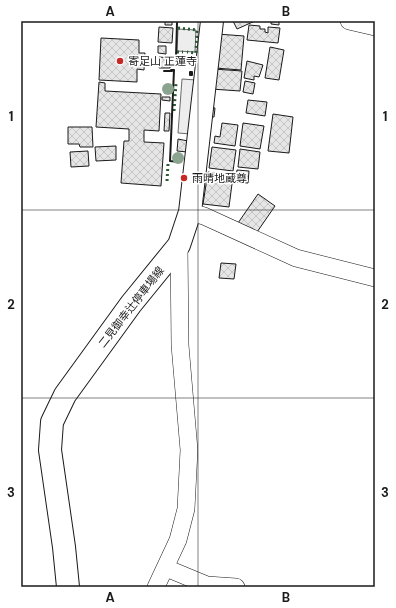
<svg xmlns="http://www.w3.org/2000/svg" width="396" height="608" viewBox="0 0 396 608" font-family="'DM Sans','Noto Sans JP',sans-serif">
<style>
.built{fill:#ededed;stroke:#6a6a6a}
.building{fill:url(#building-cross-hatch);stroke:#1a1a1a}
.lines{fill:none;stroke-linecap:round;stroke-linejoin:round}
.street-casing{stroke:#1a1a1a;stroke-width:18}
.secondary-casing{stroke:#1a1a1a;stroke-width:24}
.street{stroke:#fff;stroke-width:17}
.secondary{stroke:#fff;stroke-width:22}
.hedge{stroke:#2b5a34;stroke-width:3;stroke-dasharray:2 3;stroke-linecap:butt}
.wall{stroke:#1a1a1a;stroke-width:2}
.tree{fill:#8aa48f}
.grid{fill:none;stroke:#1a1a1a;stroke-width:1;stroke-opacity:0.55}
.poi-dot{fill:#c62828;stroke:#fff;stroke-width:1.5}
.labels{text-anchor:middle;stroke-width:3;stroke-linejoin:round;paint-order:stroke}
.poi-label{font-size:11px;fill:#1a1a1a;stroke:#fff;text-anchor:start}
.street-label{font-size:11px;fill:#1a1a1a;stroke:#fff}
.neatline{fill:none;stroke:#1a1a1a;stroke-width:1.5}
.grid-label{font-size:13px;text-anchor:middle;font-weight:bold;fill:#1a1a1a}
</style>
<defs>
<pattern id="building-cross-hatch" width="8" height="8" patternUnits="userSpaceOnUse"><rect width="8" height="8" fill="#e6e6e6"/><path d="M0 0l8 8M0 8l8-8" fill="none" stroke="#c5c5c5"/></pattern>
</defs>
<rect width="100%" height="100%" fill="#fff"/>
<path class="built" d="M178,29L196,30L195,52L177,51Z
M182,79L196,80L191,134L178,133Z"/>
<path class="building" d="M165,21H172V25H165Z
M233,21H255L237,29Z
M271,21H279V25L271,24Z
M249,25L260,26V29H265V32L268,33V27L280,28L278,43L247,40Z
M159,27L173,28L172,43L158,42Z
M217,34L244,36L241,70L215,68Z
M101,38L139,40V53H145L144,70L137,69V82L99,80Z
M158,46H166V54L158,53Z
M270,47L284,50L279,80L265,78Z
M159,57L170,58V68H159Z
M247,61L263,65L259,77L254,76V80L244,78Z
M213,69L242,71L240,91L211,89Z
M245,81L255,83L253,94L243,92Z
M99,82L105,83V91L161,94L159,131L144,130V142L164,143L161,186L121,183L124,141H129V129L96,127Z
M162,97H170V101L162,100Z
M248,100L267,102L265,116L246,113Z
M211,107L215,108L214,117H210Z
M165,113H170L169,131H164Z
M273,114L293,117L289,153L268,151Z
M222,123L238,125L235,146L214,143L215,136L220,137Z
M243,123L264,126L260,149L240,146Z
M68,127H92L93,147H80L79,144H68Z
M178,139L188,141L187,152L177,151Z
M116,146V160L96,161L95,147Z
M212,147L236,150L233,171L209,168Z
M240,149L260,152L258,169L238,167Z
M88,151L89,166L71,167L70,152Z
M237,170L249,171L248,183L235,182Z
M208,172L233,176L229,207L203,204Z
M258,194L275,206L255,235L238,223Z
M221,263L236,264L234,279L219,278Z"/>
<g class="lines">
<defs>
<path id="street" d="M349,21L375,27
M190,212L204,216L296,258L375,278
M166,568L207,585L236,587
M156,587L178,540L186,509L189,450L180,345L179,245"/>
<path id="secondary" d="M68,587L64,547L50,450L52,422L65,395L131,304L179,245L190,212L212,21"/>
</defs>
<use href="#street" class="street-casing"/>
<use href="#secondary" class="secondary-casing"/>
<use href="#street" class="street"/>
<use href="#secondary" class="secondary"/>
<path class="hedge" d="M178,28L197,30L196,53L187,52
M177,52H183
M174,111L176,83
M167,181L168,164"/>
<path class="wall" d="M172,57H176L177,23
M171,70H174L170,161L180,162
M164,71H172
M190,72H192V75H190Z"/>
</g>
<g class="tree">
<circle cx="168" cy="89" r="6"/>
<circle cx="178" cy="158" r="6"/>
</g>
<path class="grid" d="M198,21V587M21,210H375M21,398H375"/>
<g class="poi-dot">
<circle cx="120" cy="61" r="4"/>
<circle cx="184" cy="178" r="4"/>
</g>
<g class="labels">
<g class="poi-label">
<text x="128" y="65">寄足山 正蓮寺</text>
<text x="192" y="182">雨晴地蔵尊</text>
</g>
<g class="street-label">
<text transform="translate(131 307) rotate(-52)" y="4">二見御幸辻停車場線</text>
</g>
</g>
<rect width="396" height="608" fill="none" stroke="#ffffff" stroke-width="44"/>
<rect x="22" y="22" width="352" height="564" class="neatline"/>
<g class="grid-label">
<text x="110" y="16">A</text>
<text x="286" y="16">B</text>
<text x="11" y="121">1</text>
<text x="385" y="121">1</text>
<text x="11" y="309">2</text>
<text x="385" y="309">2</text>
<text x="11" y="497">3</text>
<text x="385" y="497">3</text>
<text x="110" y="602">A</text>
<text x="286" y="602">B</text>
</g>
</svg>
